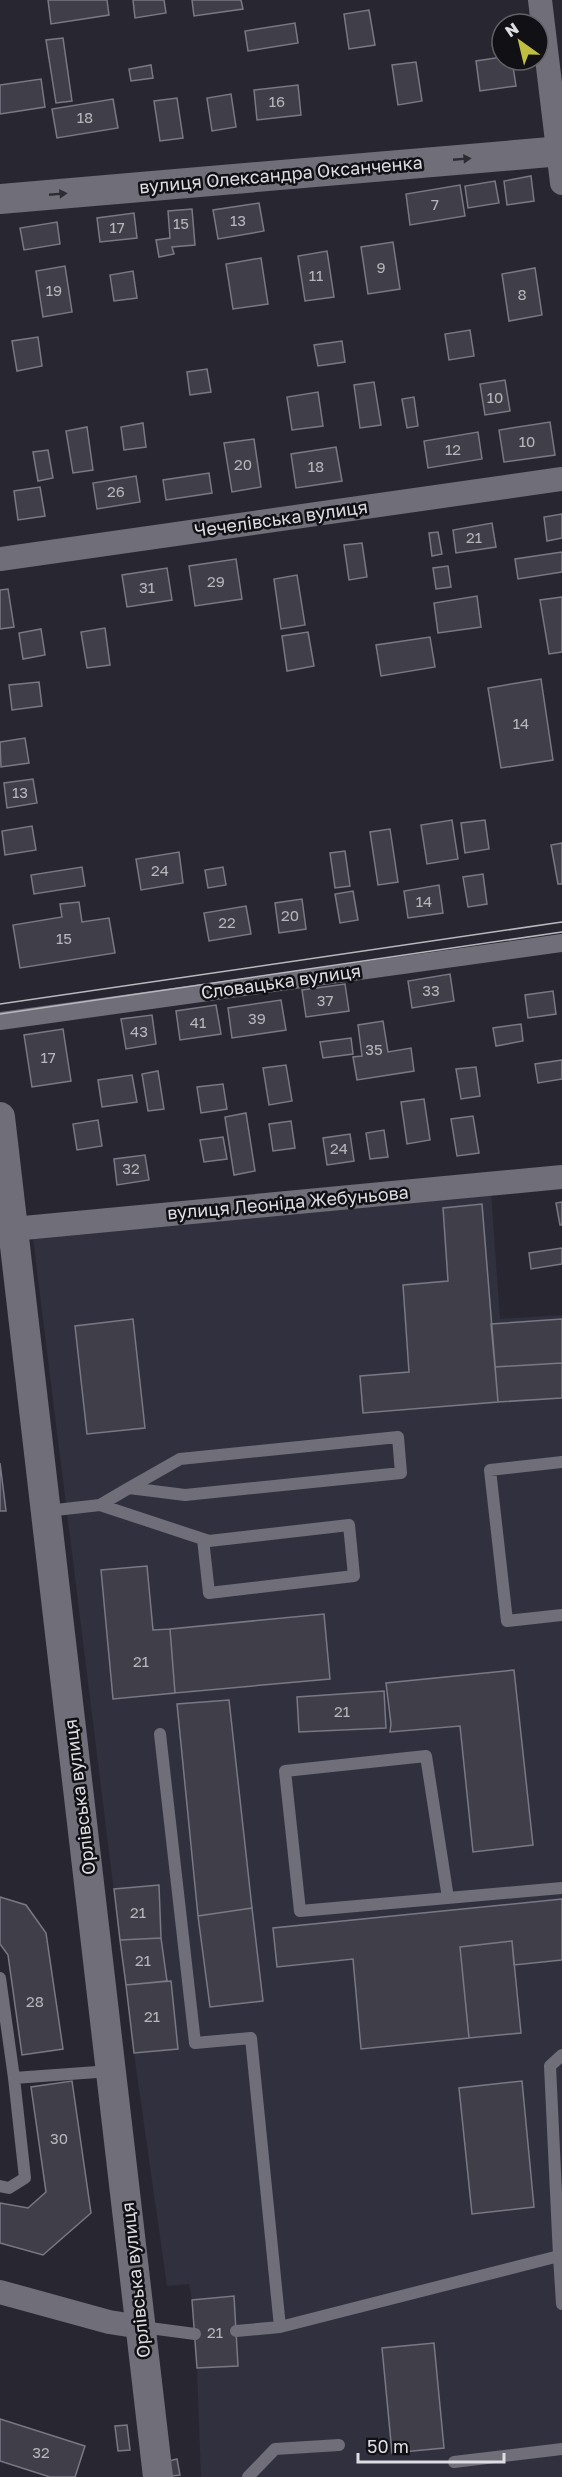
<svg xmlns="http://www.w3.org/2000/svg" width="562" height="2477" viewBox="0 0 562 2477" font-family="'Golos Text',sans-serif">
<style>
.built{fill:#31303f}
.building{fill:#403f49;stroke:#797884;stroke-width:1.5}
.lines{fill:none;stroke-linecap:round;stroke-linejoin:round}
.service{stroke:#6f6e79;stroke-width:12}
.pedestrian{stroke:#6f6e79;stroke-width:18}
.minor{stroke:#6f6e79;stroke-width:24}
.tertiary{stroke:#6f6e79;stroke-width:30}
.tram{stroke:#b8b8bf;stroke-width:1.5}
.oneway{fill:#2d2c33}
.labels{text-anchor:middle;stroke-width:5;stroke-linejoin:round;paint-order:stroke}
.number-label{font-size:15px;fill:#b6b6bc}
.street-label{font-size:18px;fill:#dddde3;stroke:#111015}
</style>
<rect width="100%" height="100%" fill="#282731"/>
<path class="built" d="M491,1193L500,1319L562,1315V2477H201L197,2368L192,2300L189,2284L167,2286L134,2053L33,1238Z"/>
<path class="building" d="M48,0H107L109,15L51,24Z
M133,0H164L166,13L135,18Z
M192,0H241L243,9L194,16Z
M369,10L375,45L349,49L344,14Z
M295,23L298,43L248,51L245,31Z
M63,38L72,101L56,103L46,40Z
M502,57V60H512L516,86L480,91L476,61Z
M416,62L422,101L398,105L392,65Z
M151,65L153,78L131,81L129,69Z
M41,79L45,107L0,114V85Z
M298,85L301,115L257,120L254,90Z
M231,94L236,127L212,131L207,98Z
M177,98L183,138L160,141L154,101Z
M113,99L118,128L57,138L52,109Z
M531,176L534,201L507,205L504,181Z
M495,181L499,203L468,208L465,186Z
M460,185L465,216L410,225L406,194Z
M259,203L264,231L218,239L213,210Z
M192,209L195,245L172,247L174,254L159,257L156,240L170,238L168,211Z
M134,213L137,238L100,242L97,218Z
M57,222L60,244L24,250L20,228Z
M393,242L400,289L368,294L361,247Z
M327,251L334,297L305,301L298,256Z
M261,258L268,304L233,309L226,264Z
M65,266L72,312L43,317L36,271Z
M535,268L542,315L509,321L502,274Z
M133,271L137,298L114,301L110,275Z
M470,330L474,356L449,360L445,334Z
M38,337L42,366L17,371L12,341Z
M342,341L345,362L318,366L314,345Z
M207,369L211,392L190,395L187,372Z
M505,380L510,411L485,415L480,384Z
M374,382L381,425L360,428L354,385Z
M318,392L323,426L292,430L287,397Z
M414,397L418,426L407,428L402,399Z
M550,422L555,455L504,462L499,430Z
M143,423L146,447L124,450L121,427Z
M87,427L93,470L73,473L66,431Z
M478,432L482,459L428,468L424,441Z
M254,439L261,487L232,492L224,443Z
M336,447L342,481L296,488L291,454Z
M48,450L53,478L38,481L33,452Z
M209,473L212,493L166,500L163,480Z
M136,476L140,502L97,509L93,483Z
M40,487L45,516L18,520L14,491Z
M562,514V538L547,541L544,517Z
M492,523L496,547L456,553L453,530Z
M438,532L442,554L432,556L429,533Z
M362,543L367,577L349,580L344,545Z
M562,552V572L518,579L515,559Z
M236,559L242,599L195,606L189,566Z
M448,566L451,587L436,589L433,568Z
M167,568L172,600L127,607L122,575Z
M297,575L305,625L281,629L274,579Z
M8,589L14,627L0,629V590Z
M477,596L481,627L438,633L434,603Z
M562,597V652L549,654L540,600Z
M105,628L110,665L87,668L81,632Z
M41,629L45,655L23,659L19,633Z
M308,632L314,666L287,671L282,636Z
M430,637L435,667L381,676L376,645Z
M541,679L553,760L501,768L488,688Z
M39,682L42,706L12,710L9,685Z
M25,738L29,763L1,767L0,742Z
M33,779L37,803L7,808L4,783Z
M452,820L458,859L427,864L421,825Z
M485,820L489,849L465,853L461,823Z
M32,826L36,850L5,855L2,831Z
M390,829L398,882L378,885L370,832Z
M562,843V884H558L551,845Z
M345,851L350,886L335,888L330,853Z
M179,852L183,883L141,890L136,859Z
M82,867L85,886L34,894L31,875Z
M223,867L226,885L208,888L205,870Z
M483,874L487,904L468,907L463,877Z
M439,885L443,913L408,918L404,891Z
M353,891L358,920L340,923L335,894Z
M302,899L306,929L279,933L275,903Z
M79,902L82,922L109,918L115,953L20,968L13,925L62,917L60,904Z
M246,906L251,934L209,941L204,913Z
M450,974L454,1001L412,1008L408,981Z
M345,984L349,1011L306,1017L302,990Z
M553,991L556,1014L528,1018L525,995Z
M281,1000L286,1030L232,1038L228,1008Z
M216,1005L221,1034L180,1040L176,1011Z
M152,1015L156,1044L126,1049L121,1019Z
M383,1021L388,1052L411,1048L414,1071L357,1080L353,1057L362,1056L358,1025Z
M521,1024L523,1041L496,1046L493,1028Z
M63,1029L71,1081L32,1087L24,1035Z
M351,1038L353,1054L323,1058L320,1042Z
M562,1060V1079L538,1083L535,1064Z
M286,1065L292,1101L269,1105L263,1068Z
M476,1067L480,1096L461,1099L456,1069Z
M158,1071L164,1109L148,1111L142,1074Z
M132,1075L137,1102L102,1107L98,1080Z
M223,1084L227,1109L201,1113L197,1087Z
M424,1099L430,1140L407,1144L401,1102Z
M246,1113L255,1171L234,1175L225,1117Z
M473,1116L479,1153L457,1156L451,1119Z
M98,1120L102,1146L77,1150L73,1124Z
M291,1121L295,1148L273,1151L269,1124Z
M384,1130L388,1157L370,1159L366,1133Z
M350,1134L354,1161L327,1165L323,1138Z
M223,1137L227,1159L204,1162L200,1140Z
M145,1155L149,1180L117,1185L114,1159Z
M562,1202V1225H560L556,1203Z
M482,1204L498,1402L363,1413L360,1376L409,1372L403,1285L448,1281L443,1208Z
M562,1248V1264L531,1269L529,1253Z
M133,1319L145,1428L87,1434L75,1326Z
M562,1319V1363L495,1367L491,1324Z
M562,1363V1398L498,1402L495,1367Z
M0,1463L6,1511H0Z
M147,1566L153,1630L170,1629L175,1693L113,1699L101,1570Z
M324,1614L330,1679L175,1693L170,1629Z
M514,1670L533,1845L473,1852L460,1726L390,1732L391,1724L386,1683Z
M384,1691L386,1728L299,1732L297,1697Z
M229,1700L252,1908L198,1916L177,1704Z
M159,1885L161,1938L120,1940L114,1889Z
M0,1897L26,1905L46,1933L63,2049L22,2055L8,1955L0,1944Z
M562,1899V1960L514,1965L512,1941L460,1947L469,2038L361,2049L353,1959L277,1967L273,1928Z
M252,1908L263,2001L210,2007L198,1916Z
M161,1938L167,1981L126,1985L120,1940Z
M512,1941L521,2033L469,2038L460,1947Z
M171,1981L178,2049L134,2053L126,1985Z
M72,2081L91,2213L43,2255L0,2243V2203L28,2208L46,2192L31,2087Z
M522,2081L534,2207L472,2214L459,2088Z
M234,2296L238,2366L197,2368L192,2300Z
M434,2343L444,2448L392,2453L382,2348Z
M0,2419L85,2446L75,2477H50L0,2461Z
M127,2425L130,2450L118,2451L115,2426Z
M177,2459L180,2475L172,2476L169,2461Z"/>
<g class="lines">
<path class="service" d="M562,1462L490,1470L507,1621L562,1615
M100,1505L203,1539L209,1541L349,1525L354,1576L209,1593L203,1539
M47,1511L100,1505L129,1488L185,1495L401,1473L398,1437L180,1459L129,1488
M160,1734L195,2043L251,2038L280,2327L236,2331
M448,1898L426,1756L285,1771L300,1911L562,1888
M0,1978L14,2078L111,2071
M0,2186L9,2188L25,2178L14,2078
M559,2256L562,2304
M142,2327L195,2334
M280,2327L559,2256L550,2066L562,2055
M454,2462L562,2449
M248,2477L275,2449L339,2445"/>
<path class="pedestrian" d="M0,1021L562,943"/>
<path class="minor" d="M540,0L562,183
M0,559L562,479
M13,1229L562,1177
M0,2292L109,2322L141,2327"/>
<path class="tertiary" d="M0,199L562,151
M0,1117L158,2477"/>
<path class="tram" d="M0,1004L562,922
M0,1014L562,932"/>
</g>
<defs><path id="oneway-solid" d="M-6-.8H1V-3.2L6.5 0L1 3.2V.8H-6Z" transform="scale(1.5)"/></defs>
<g class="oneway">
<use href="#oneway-solid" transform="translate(462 159) rotate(-5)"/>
<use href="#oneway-solid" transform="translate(58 194) rotate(-5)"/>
</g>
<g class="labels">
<g class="number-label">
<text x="277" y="107">16</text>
<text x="85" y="123">18</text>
<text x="435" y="210">7</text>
<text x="238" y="226">13</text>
<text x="181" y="229">15</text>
<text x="117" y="233">17</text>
<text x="381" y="273">9</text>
<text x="316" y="281">11</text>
<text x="54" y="296">19</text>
<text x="522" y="300">8</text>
<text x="495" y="403">10</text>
<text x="527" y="447">10</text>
<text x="453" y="455">12</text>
<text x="243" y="470">20</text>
<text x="316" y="472">18</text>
<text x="116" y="497">26</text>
<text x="474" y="543">21</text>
<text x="216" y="587">29</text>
<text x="147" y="593">31</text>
<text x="521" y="729">14</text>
<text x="20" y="798">13</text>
<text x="160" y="876">24</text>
<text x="424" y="907">14</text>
<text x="290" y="921">20</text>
<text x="227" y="928">22</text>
<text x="64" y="944">15</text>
<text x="431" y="996">33</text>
<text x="325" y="1006">37</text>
<text x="257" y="1024">39</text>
<text x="198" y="1028">41</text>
<text x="139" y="1037">43</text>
<text x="374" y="1055">35</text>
<text x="48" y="1063">17</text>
<text x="339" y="1154">24</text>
<text x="131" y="1174">32</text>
<text x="141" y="1667">21</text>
<text x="342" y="1717">21</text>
<text x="138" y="1918">21</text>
<text x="143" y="1966">21</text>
<text x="35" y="2007">28</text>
<text x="152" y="2022">21</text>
<text x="59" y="2144">30</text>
<text x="215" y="2338">21</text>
<text x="41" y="2458">32</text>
</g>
<g class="street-label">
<text transform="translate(281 175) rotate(-5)" y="6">вулиця Олександра Оксанченка</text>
<text transform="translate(281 519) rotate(-8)" y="6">Чечелівська вулиця</text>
<text transform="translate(281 982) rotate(-8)" y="6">Словацька вулиця</text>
<text transform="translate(288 1203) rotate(-5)" y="6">вулиця Леоніда Жебуньова</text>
<text transform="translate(80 1797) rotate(-97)" y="6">Орлівська вулиця</text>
<text transform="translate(136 2280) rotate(-96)" y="6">Орлівська вулиця</text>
</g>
</g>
<g transform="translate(520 42) rotate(326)"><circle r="28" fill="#111015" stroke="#636267" stroke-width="1.5"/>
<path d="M0-4.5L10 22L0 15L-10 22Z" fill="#c0be41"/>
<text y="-9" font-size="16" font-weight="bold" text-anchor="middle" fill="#dddde3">N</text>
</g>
<path d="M358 2453v9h146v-9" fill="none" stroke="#dddde3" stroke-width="3"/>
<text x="367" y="2453" font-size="18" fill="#dddde3" stroke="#111015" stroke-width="4.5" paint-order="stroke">50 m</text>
</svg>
